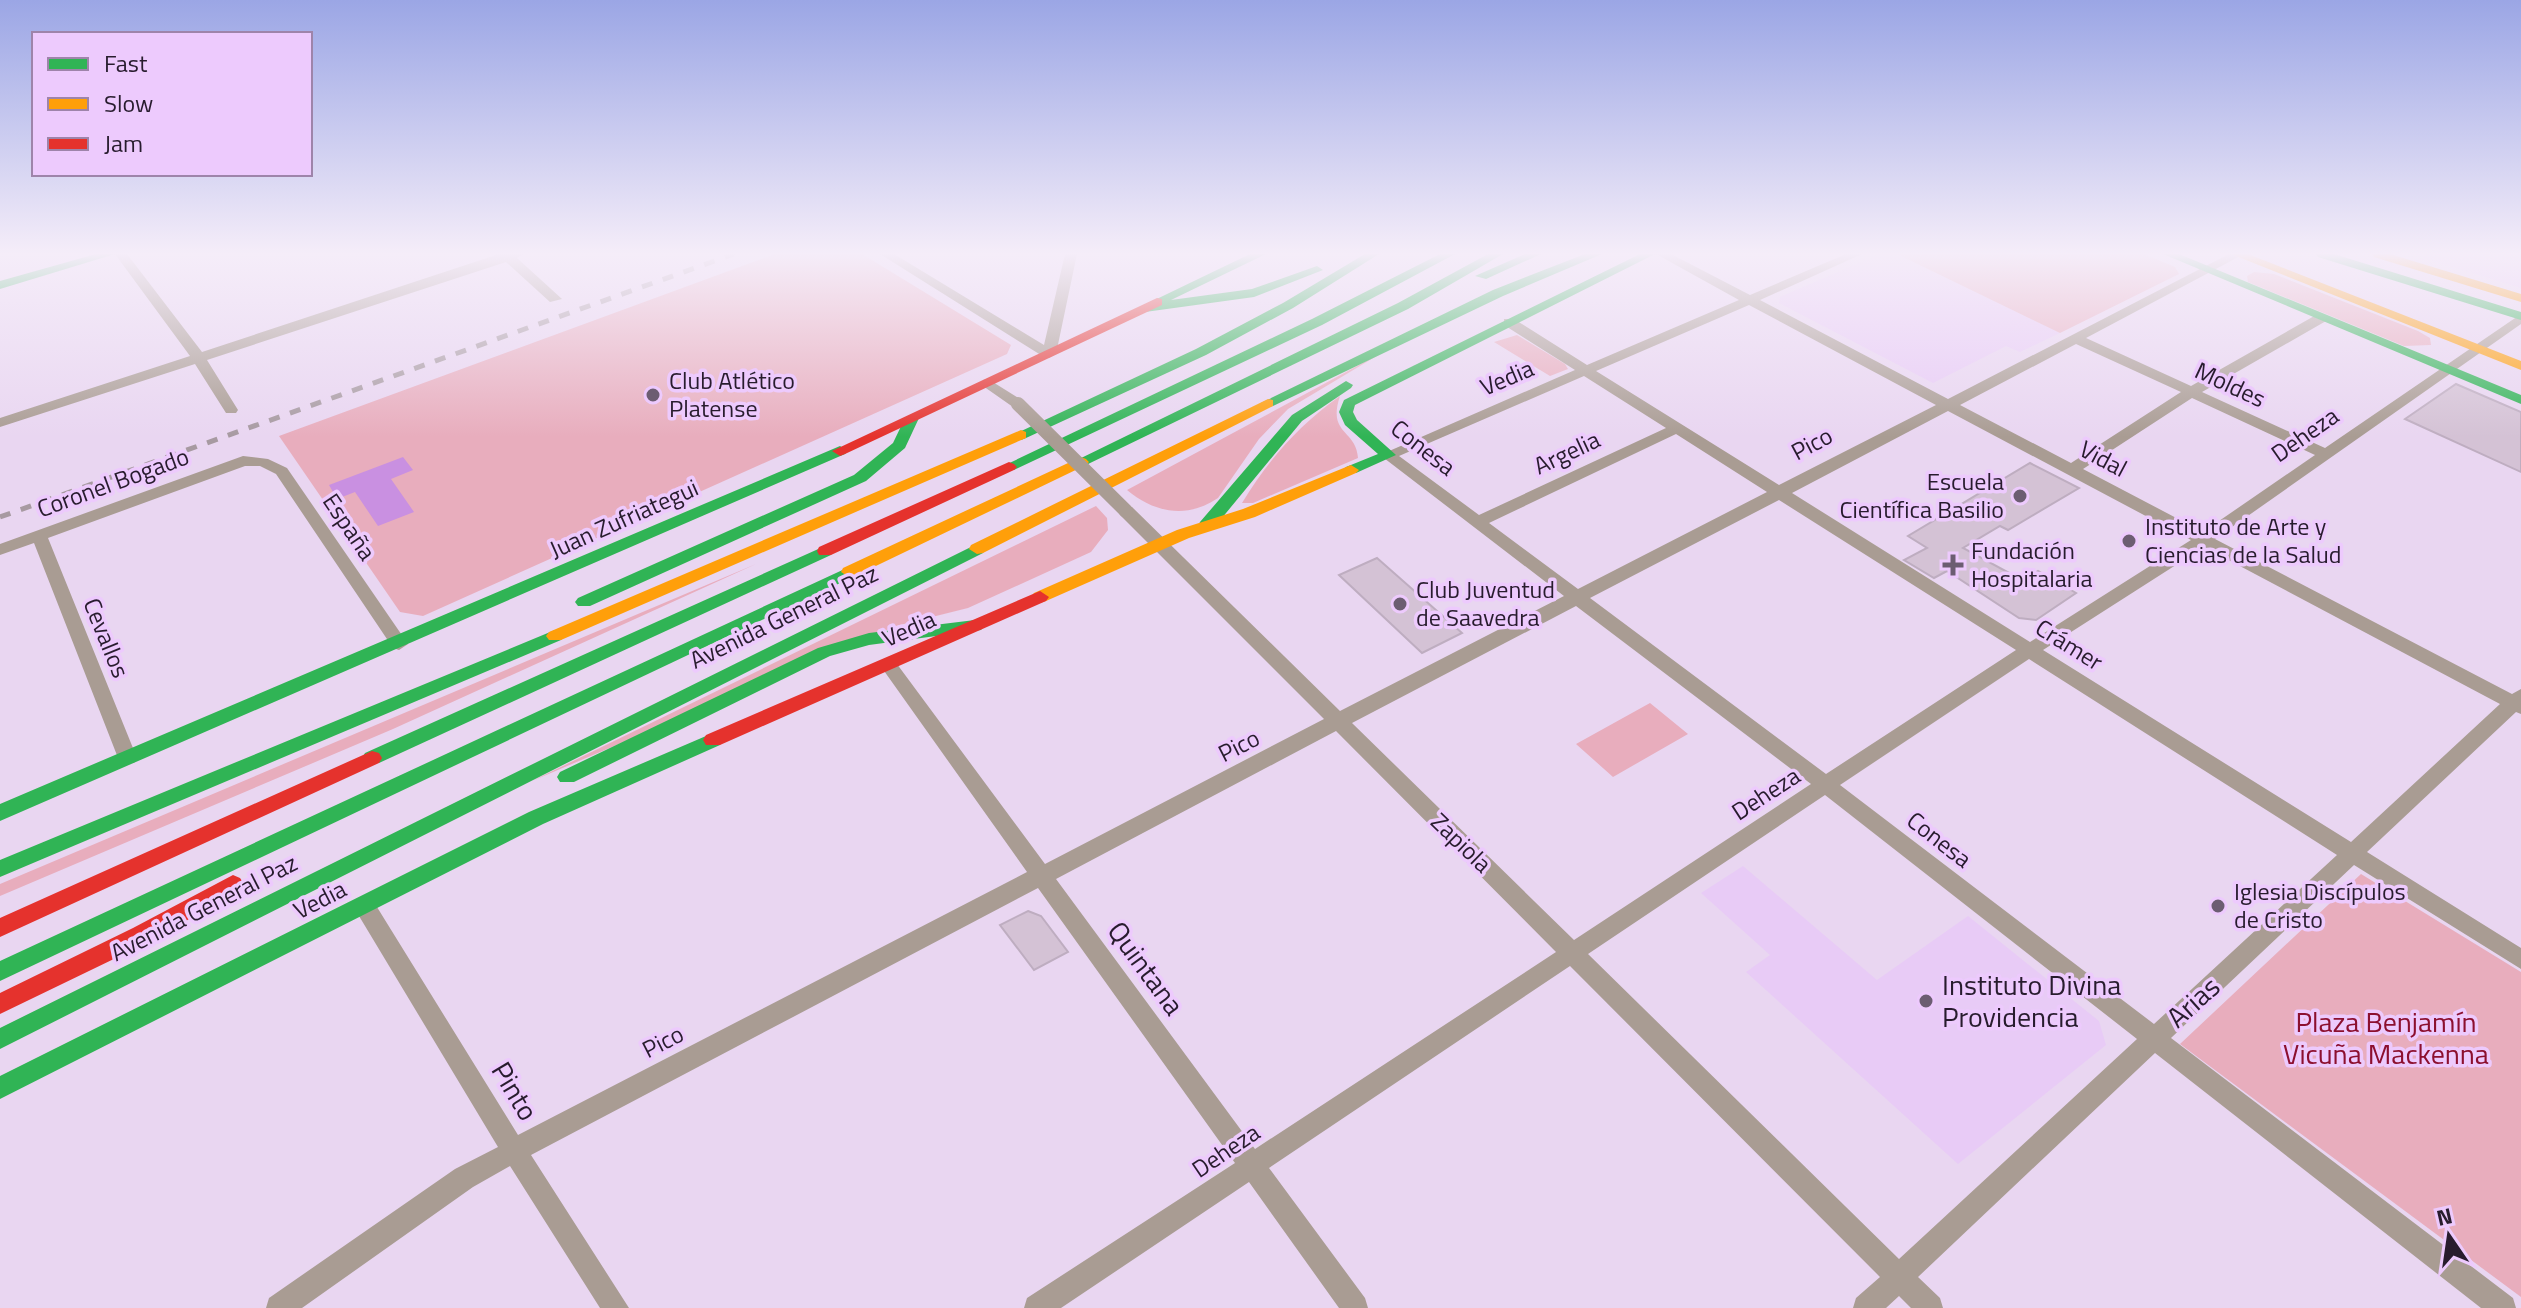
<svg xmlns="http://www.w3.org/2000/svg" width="2521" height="1308" viewBox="0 0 2521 1308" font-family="'Titillium Web',sans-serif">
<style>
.built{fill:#e8cbf6}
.green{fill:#e8adbd}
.water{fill:#c990e1}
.building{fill:#d4c2d5;stroke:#beadc0;stroke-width:2}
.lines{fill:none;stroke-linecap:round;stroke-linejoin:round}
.street{fill:#a99c93;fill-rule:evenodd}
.fast{fill:#30b455;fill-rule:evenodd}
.slow{fill:#ff9f0a;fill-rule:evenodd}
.jam{fill:#e5322d;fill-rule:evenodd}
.rail{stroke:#a79aa1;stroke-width:5;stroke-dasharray:11 11;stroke-linecap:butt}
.street-bridge{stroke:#a99c93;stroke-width:14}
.poi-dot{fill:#6c5d72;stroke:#edcafd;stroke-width:3}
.labels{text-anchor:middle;stroke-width:7;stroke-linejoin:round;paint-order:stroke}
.street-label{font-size:24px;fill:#281c2e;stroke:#edcafd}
.poi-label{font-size:24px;fill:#281c2e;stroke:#edcafd;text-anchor:start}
.near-street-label{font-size:28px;fill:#281c2e;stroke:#edcafd}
.near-poi-label{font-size:28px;fill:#281c2e;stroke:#edcafd;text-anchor:start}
.near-park-label{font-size:28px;fill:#8c0f2f;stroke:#edcafd}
</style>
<rect width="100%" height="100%" fill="#e9d6f1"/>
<path class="built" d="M1879,254H1897L2060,333L2020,352L2006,346L1933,383L1779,303L1780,297Z
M2426,254H2521V288L2423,258Z
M1743,866L1877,980L1968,916L2099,1021L2106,1045L1958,1164L1746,972L1770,955L1701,893Z"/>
<path class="green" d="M775,254H862L1011,345L1007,354L423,616L400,612L279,436Z
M1897,254H2144L2175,267L2179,274L2060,333Z
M2254,272L2274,274L2418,331L2430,338L2431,345L2404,346L2248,282L2247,276Z
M1517,335L1565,364L1568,369L1550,376L1494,342Z
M1385,351L1288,409L1259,439L1218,498C1188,519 1154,513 1127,490Z
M1340,396C1327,435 1356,429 1358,458L1253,503H1242C1269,459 1298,426 1340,396Z
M1096,506L1107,518L1108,530L1091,552L968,608L896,626L532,781Z
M756,564L393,729L0,896V884Z
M1650,703L1688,734L1613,777L1576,744Z
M2361,874L2521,972V1297L2180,1044Z"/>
<path class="water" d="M403,457L413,470L391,479L414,512L378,526L355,492L337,499L329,485Z"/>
<path class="building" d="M2456,384L2521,412V472L2405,419Z
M2030,463L2079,488L2008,530L2000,526L1963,548L2022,580L2038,571L2076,593L2036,620L2019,618L1947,571L1934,578L1904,560L1927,548L1908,536Z
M1377,558L1462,633L1422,653L1339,575Z
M1028,911L1041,916L1068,952L1034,970L1000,925Z"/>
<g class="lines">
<path class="street" d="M115,254H127L202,352L499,254H523L517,258L562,299L550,302L506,262L207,360L238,410L236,413H226L195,364L0,427V418L190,356Z
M880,254H894L1044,345L1065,254H1077L1056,354L1049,358L1044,357Z
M1656,254H1671L1750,295L1846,254H1862L1760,300L1948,399L2229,254H2244L2086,338L2191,386L2316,315H2326V321L2202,392L2325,448L2521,314V324L2215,539L2512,694L2521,689V714L2516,712L2367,852L2521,948V969L2354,865L2171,1038L2513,1298L2516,1308H2481L2155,1053L1918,1277L1940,1298L1943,1308H1911L1899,1296L1886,1308H1853L1856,1298L1880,1277L1570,966L1269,1168L1365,1298L1368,1308H1339L1249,1182L1061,1308H1024L1027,1298L1235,1163L1038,888L531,1155L629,1308H600L510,1166L473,1187L302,1308H266L269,1298L455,1169L498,1147L356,911L353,905L356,899L364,896L372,899L518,1135L1027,872L882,668L879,664L882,660H894L1045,864L1324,719L1120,515L1118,511L1120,507H1132L1340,711L1564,596L1380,455L1575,370L1504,325V319H1514L1587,365L1739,300ZM1749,305L1936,405L1779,485L1596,371ZM2076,344L2181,392L2071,463L1960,405ZM1584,376L1666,428L1479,515L1399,456ZM2192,398L2315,455L2203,532L2083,469ZM1948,411L2191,540L2030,642L1792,493ZM1676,434L1767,492L1578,589L1489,523ZM1779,500L2016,650L1826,774L1590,598ZM2204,547L2500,704L2351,842L2043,650ZM1576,606L1811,784L1574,940L1352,723ZM2029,659L2337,855L2154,1024L1840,785ZM1336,731L1556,952L1255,1149L1056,879ZM1825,795L2137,1039L1899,1259L1588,954Z
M988,379L1023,401V407H1013L983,386V380Z
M243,456L268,459L287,468L408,644L399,650L393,648L276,474L260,466H245L48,538L137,758L134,763H120L34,543L0,555V544Z"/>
<path class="fast" d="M96,254H115L0,289V281Z
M1250,254H1266L1171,300L1252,289L1317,266L1323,270L1254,297L1145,312L1138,308Z
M1365,254H1379L1293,308L1206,355L1026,438L1021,440L1013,435L1196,349L1283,303Z
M1440,254H1455L1322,325L1014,470H1004L1001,467L1312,319Z
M1488,254H1503L1408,309L1086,465H1076L1073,462L1398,303Z
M1525,254H1541L1486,279L1475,276Z
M1585,254H1602L1503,296L1273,406L1268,407L1261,403L1493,290Z
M1640,254H1655L1355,405L1353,412L1357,420L1396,455L1356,473H1346L1343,470L1346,467L1378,454L1345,425L1339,412L1344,400Z
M2163,254H2179L2521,395V404Z
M2316,254H2334L2521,312V320L2318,257Z
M1346,381L1353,385L1351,388L1302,421L1212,530H1200L1198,526L1200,522L1292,415Z
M912,414L919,418L905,448L866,481L590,606H578L575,602L578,598L854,475L893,443L905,418Z
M840,446L848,451L845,454L0,821V804Z
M977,544L983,545L985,549L983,553L0,1049V1028Z
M825,546L831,547L833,551L831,555L379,763H365L362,758L365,753Z
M849,567L855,568L857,572L855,576L0,981V961Z
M975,620L981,622L984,626L981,630L869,645L830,656L574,782H560L557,777L560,772L818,648L869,633Z
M555,630L561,632L564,636L561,640L0,877V860Z
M713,733L720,735L723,740L720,745L543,824L0,1099V1076L529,812Z"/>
<path class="slow" d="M2231,254H2248L2521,361V370Z
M2372,254H2390L2521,294V302L2374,257Z
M1268,399L1273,400V406L983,553L977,554L969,549L971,545Z
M1021,430L1026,432V438L561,640H549L546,636L549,632Z
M1081,457L1086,459L1089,462L1086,465L855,576L849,577L841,572L843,568Z
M1351,465L1359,470L1356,473L1255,517L1189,538L1046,601L1040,603L1031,597L1034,593L1177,530L1243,509Z"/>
<path class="jam" d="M1157,298L1162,299V305L845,454L840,456L832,451Z
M1009,462L1014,464L1017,467L1014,470L831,555H819L817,551L819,547Z
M1040,591L1049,597L1046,601L720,745H706L703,740L706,735Z
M372,751L379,753L382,758L379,763L0,937V918Z
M233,875L240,878L244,884L240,890L149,942L0,1014V993L133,928Z"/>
<path class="rail" d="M0,517L734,254"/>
<path class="street-bridge" d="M1018,404L1126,511"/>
</g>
<linearGradient id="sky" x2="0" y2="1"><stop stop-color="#9ba6e5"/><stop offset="0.58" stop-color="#f5edf9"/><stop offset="1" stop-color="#f5edf9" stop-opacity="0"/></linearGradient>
<rect width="2521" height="437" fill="url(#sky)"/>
<g class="poi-dot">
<circle cx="653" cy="395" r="8"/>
<circle cx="2020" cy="496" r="8"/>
<circle cx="2129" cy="541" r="8"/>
<path d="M1949 553h8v8h8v8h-8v8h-8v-8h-8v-8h8z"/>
<circle cx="1400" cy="604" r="8"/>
<circle cx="2218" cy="906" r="8"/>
<circle cx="1926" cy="1001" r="8"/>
</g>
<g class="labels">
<g class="street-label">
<text transform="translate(1507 378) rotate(-23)" y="8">Vedia</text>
<text transform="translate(2230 385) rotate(25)" y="8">Moldes</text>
<text transform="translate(2305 435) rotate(-35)" y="8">Deheza</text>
<text transform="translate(1812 444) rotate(-28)" y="8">Pico</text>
<text transform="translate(1423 448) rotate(38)" y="8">Conesa</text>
<text transform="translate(1567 453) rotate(-25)" y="8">Argelia</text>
<text transform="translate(2103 459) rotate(28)" y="8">Vidal</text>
<text transform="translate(113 483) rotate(-20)" y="8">Coronel Bogado</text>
<text transform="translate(624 519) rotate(-24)" y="8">Juan Zufriategui</text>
<text transform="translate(349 527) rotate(56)" y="8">España</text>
<text transform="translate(784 617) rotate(-26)" y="8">Avenida General Paz</text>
<text transform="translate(909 629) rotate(-24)" y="8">Vedia</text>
<text transform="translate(106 638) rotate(68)" y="8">Cevallos</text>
<text transform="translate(2069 645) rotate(32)" y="8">Crámer</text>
<text transform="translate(1239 746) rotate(-27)" y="8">Pico</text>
<text transform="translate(1766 794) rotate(-33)" y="8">Deheza</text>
<text transform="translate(1939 840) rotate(38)" y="8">Conesa</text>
<text transform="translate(1461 843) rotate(44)" y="8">Zapiola</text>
<text transform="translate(320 900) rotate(-27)" y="8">Vedia</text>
<text transform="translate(204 908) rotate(-27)" y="8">Avenida General Paz</text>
<text transform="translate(663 1042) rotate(-27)" y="8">Pico</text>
<text transform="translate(1226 1151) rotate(-34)" y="8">Deheza</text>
</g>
<g class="poi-label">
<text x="669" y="389">Club Atlético<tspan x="669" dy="28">Platense</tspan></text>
<text x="2004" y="490" text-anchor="end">Escuela<tspan x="2004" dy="28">Científica Basilio</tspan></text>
<text x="2145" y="535">Instituto de Arte y<tspan x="2145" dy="28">Ciencias de la Salud</tspan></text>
<text x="1971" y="559">Fundación<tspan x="1971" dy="28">Hospitalaria</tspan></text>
<text x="1416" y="598">Club Juventud<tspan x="1416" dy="28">de Saavedra</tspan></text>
<text x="2234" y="900">Iglesia Discípulos<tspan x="2234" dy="28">de Cristo</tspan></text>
</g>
<g class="near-street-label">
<text transform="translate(1146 968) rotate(54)" y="10">Quintana</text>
<text transform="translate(2193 1002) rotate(-42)" y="10">Arias</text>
<text transform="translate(515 1091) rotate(59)" y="10">Pinto</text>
</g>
<g class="near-poi-label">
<text x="1942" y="995">Instituto Divina<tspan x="1942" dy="32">Providencia</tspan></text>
</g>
<g class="near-park-label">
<text x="2386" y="1032">Plaza Benjamín<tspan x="2386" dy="32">Vicuña Mackenna</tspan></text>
</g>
</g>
<rect x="32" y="32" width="280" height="144" fill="#edcafd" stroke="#9e84aa" stroke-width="2"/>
<rect x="48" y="58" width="40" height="12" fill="#30b455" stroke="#9e84aa" stroke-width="2"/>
<text x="104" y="72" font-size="24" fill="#281c2e">Fast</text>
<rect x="48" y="98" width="40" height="12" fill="#ff9f0a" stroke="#9e84aa" stroke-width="2"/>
<text x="104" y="112" font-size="24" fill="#281c2e">Slow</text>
<rect x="48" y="138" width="40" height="12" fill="#e5322d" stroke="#9e84aa" stroke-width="2"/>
<text x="104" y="152" font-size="24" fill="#281c2e">Jam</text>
<g transform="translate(2449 1236) rotate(347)" stroke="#edcafd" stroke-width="6" paint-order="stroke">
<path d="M0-6L14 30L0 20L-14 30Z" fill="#281c2e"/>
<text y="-12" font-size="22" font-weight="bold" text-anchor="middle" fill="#281c2e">N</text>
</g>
</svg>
